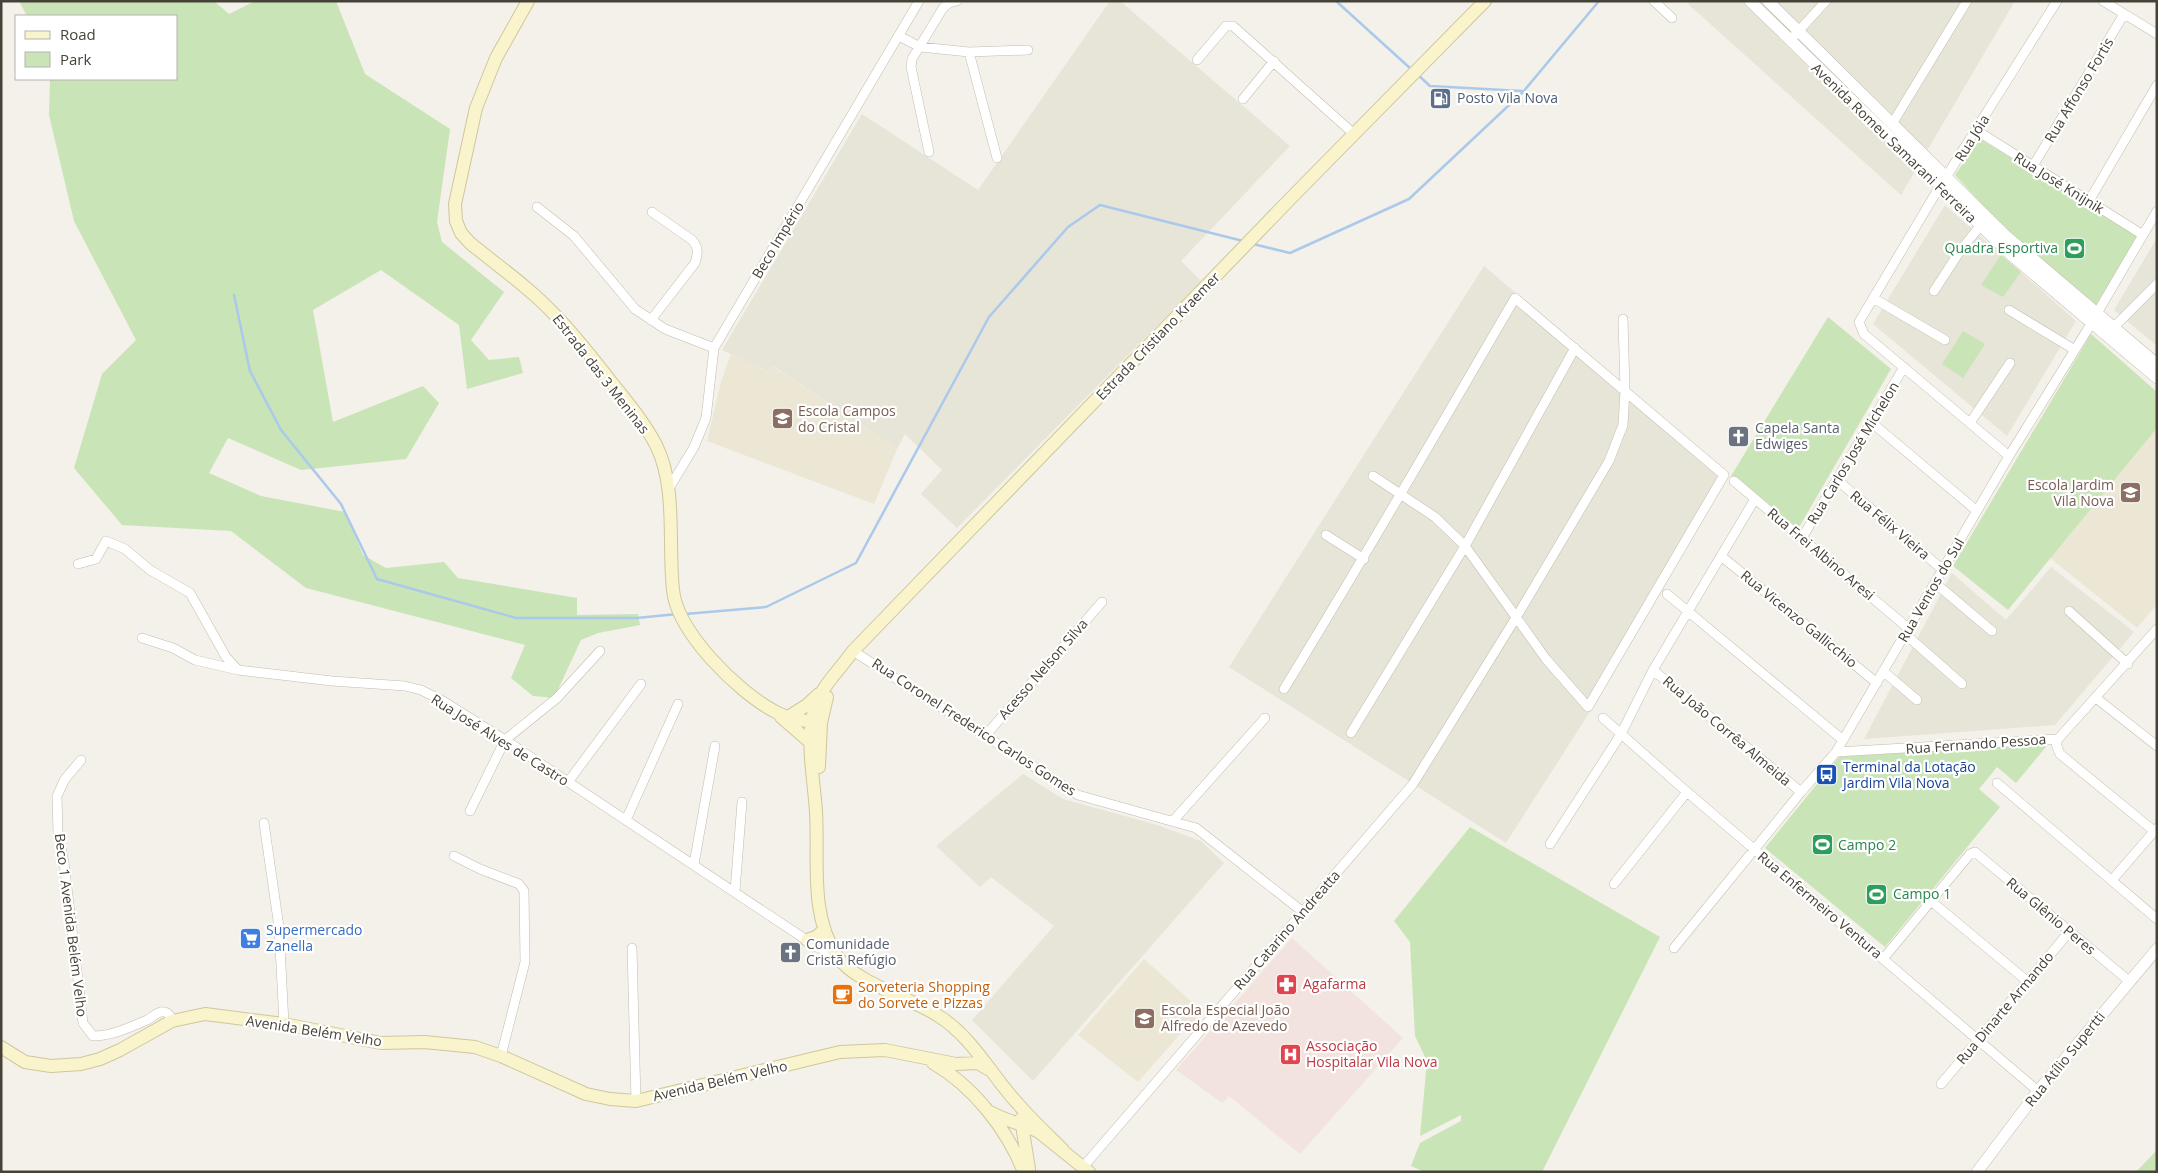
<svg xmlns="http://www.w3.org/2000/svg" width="2158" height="1173" viewBox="0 0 2158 1173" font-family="'Open Sans',sans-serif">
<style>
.residential{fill:#e7e4d8}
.education{fill:#ebe7d4}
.medical{fill:#f2e3de}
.green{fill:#c9e4b6}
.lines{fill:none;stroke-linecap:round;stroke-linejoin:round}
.stream{stroke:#abc9ea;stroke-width:2.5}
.minor-casing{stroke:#c1bdaf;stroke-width:10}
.tertiary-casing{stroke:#c1bdaf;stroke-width:12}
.secondary-casing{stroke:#cfc79d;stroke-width:14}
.minor{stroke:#fff;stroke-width:9}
.tertiary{stroke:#fff;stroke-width:11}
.secondary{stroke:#faf4cc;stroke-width:12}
.labels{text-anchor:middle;stroke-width:4.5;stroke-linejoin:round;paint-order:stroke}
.street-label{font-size:14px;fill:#464238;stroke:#fff}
.service-label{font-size:14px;fill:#4e5e75;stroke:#fff;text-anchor:start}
.leisure-label{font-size:14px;fill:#27864d;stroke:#fff;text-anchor:start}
.education-label{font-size:14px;fill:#785e54;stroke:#fff;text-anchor:start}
.worship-label{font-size:14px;fill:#5b616d;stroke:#fff;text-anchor:start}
.transit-label{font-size:14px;fill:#164399;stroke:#fff;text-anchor:start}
.shop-label{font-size:14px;fill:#366cbe;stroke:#fff;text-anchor:start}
.health-label{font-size:14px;fill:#be3a42;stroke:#fff;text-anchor:start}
.food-label{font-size:14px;fill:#c56008;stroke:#fff;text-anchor:start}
</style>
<rect width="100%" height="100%" fill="#f3f1e9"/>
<path class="residential" d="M1110,1H1120L1290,146L1181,261L1201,281L957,528L921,494L942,470L905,434L897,449L773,366L768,372L722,350L862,114L978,190Z
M1691,1H2015L1901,195L1688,4Z
M1945,205L2076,321L2007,436L1873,324Z
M2157,238V346L2114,310Z
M1484,266L1729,474L1591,710L1506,843L1229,667Z
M2051,567L2134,632L2055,725L1864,739L1952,573L2006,620Z
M1023,774L1063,799L1157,825L1201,841L1224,863L1033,1081L972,1020L1054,926L991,877L980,887L936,846Z"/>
<path class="education" d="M731,354L767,372L772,366L897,449L874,504L707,441L721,382Z
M2157,428V604L2137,628L2050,558Z
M1144,959L1203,1012L1193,1025L1189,1024L1138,1082L1078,1035Z"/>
<path class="medical" d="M1292,938L1403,1038L1300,1154L1229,1096L1222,1103L1176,1070Z"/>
<path class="green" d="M19,1H214L229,14L255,1H336L365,74L450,129L437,222L442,242L504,292L471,340L489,360L519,357L523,373L467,389L459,325L381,270L313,310L333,422L423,386L439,403L406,459L301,470L228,438L209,473L261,496L345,512L363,555L386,568L444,562L458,578L577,598V615L638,614L640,625L598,633L581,640L554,698L533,696L511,678L525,645L306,588L231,531L122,525L74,468L102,374L136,340L74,221L49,115L50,79H176V16H27Z
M1980,139L2138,235L2096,305L1999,223L1955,175Z
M2001,255L2021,272L2003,297L1981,285Z
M1828,317L1891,369L1798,529L1731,476Z
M1963,331L1985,344L1963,378L1942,364Z
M2091,334L2157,392V428L2008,610L1953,566Z
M2050,742L2016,783L1997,767L1979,789L2000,807L1885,947L1765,848L1839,757Z
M1470,827L1660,937L1542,1172H1425L1411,1166L1420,1143L1461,1121V1115L1420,1136L1427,1061L1415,1036L1410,942L1394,921Z
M2157,1150V1172H2136Z"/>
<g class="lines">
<path class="stream" d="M1336,1L1411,69
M1417,74L1430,86L1522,91
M1253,244L1290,253L1409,199L1523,92L1599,1
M234,295L250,371L281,430L341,504L377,579L516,618H637L677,614
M685,614L766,607L856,563L989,317L1068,227L1100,205L1243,241"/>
<defs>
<path id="minor" d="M1654,1L1672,18
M2103,1L2157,34
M899,36L920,47L969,52L1028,50
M1794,36L1826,1
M969,52L997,158
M1197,60L1226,26H1233L1354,134
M1243,99L1274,61
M1892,124L1967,1
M1976,130L2143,235
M929,152L911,67L912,59L943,8L949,3L957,1
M2033,166L2124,14
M2089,201L2157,85
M537,207L574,236L635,309L665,329L714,348
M1934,291L1960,251L1980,226
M1873,298L1945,340
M2009,310L2075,350
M651,320L695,263C698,253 699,248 692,240L652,212
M2113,328L2157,284
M1871,422L1977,511
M1970,423L2010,363
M2009,456L1864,334L1859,322L1934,196L2057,1
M1837,480L1943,570
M1734,481L1908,628
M668,490L694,447L706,418L714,348L919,1
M1326,535L1364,559
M1802,538L1904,367
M1721,556L1877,683
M78,564L96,559L106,541L125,549L150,570L190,593L226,657L238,670
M1935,583L1992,631
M1667,594L1843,740
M2069,611L2128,664
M1905,634L1962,684
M142,638L173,648L195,660L238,670L332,681L405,686L421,690L443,701L505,740L817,947L836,955
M853,651L1078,795L1196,828L1303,912
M1653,670L1801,792
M1883,671L1917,700
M1284,689C1363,560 1439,429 1515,298L1724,475L1588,707L1546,659L1465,546L1435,517L1373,476
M2096,698L2157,746
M1603,718L1687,792L2038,1091
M1351,733L1465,546L1575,348
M985,736L1102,602
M2058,739L2056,744L2060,754L2154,831
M1836,752L2058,739L2157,629
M81,760L65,779L57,796L58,833L64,862L83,1023L93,1036C111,1036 131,1027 147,1020C151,1018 156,1013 161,1012C167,1011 171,1016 172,1021
M568,782L641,684
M1997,783L2157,919
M470,811L505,740L557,698L600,651
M626,820L678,704
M1173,821L1265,718
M264,823L279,927L284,1024
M1550,844L1621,734L1653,670L1755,499
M454,856L480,869L519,884L524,891L525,962L501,1056
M694,864L715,746
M2112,880L2157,828
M1614,884L1687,792
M735,891L742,802
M1931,901L2027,981
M632,948L636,1101
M1674,948L1801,792L1836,752L2009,456L2086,332L2157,211
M1883,959L1970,854L1975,852L2129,981
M1941,1084L2070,931
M1083,1167L1413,784L1517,616L1609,461L1623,425L1625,390L1623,319"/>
<path id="tertiary" d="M1750,1L2010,254L2157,378
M1768,1L2006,236L2157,364
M1977,1172L2038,1091L2157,949"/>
<path id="secondary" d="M528,1L496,58L476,108L455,204L456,221L461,233L470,243C498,266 530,288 554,314C575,335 594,360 612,383C628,403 644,422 656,445C677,486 668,545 673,590C677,632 738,692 774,711C788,719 805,721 821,723
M781,717L811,743
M788,717L807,705L819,694
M819,767L821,723L827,697
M807,940L816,937L824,930
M1,1047L25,1062L51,1066L81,1064L100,1059L120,1050L172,1021L205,1014L284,1024L381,1043L424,1042L475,1047L501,1056L586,1094L610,1099L636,1101L840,1052L885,1050L956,1064L978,1063L988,1069
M933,1063C973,1086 1007,1129 1024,1172
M990,1112C1006,1121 1023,1124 1039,1132L1089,1172
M1021,1119L1029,1169
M1063,1150C1048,1135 1032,1120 1018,1104C991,1075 972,1036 937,1015C909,997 855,983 837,956C809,914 819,859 816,812C814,778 805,740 815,707C821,687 841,668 853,651L1292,197L1485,1"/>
</defs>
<use href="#minor" class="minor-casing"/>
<use href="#tertiary" class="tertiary-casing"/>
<use href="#secondary" class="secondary-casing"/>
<use href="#minor" class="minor"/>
<use href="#tertiary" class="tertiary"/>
<use href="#secondary" class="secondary"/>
</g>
<defs>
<symbol id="fuel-square" viewBox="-11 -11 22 22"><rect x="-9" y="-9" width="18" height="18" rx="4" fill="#5c6f8a" stroke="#fff"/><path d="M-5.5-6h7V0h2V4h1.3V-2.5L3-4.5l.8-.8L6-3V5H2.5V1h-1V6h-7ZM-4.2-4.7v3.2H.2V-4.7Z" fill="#fff"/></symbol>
<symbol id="stadium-square" viewBox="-11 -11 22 22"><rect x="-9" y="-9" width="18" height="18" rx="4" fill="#2e9e5b" stroke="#fff"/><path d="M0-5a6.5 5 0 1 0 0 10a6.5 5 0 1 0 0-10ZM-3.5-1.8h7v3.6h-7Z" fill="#fff"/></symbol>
<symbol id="school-square" viewBox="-11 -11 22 22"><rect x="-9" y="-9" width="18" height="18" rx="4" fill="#8d6e63" stroke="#fff"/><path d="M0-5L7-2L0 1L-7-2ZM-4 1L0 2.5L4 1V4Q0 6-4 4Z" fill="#fff"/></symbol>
<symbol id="church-square" viewBox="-11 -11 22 22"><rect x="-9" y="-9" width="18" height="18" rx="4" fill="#6b7280" stroke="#fff"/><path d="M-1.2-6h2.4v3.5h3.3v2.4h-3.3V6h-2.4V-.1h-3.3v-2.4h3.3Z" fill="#fff"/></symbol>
<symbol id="bus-square" viewBox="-11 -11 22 22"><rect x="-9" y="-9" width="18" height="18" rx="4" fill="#1a4fb4" stroke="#fff"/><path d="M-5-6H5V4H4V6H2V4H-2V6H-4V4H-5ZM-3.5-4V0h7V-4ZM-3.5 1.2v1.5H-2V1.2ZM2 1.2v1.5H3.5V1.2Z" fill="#fff"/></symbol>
<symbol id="supermarket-square" viewBox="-11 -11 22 22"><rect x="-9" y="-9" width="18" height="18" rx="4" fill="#3f7fe0" stroke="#fff"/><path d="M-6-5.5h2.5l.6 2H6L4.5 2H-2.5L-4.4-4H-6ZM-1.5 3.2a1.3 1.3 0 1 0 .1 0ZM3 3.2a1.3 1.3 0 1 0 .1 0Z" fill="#fff"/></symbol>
<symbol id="pharmacy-square" viewBox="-11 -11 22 22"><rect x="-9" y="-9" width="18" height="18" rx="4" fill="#e0444e" stroke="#fff"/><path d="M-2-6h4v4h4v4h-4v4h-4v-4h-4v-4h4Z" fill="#fff"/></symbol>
<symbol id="cafe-square" viewBox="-11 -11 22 22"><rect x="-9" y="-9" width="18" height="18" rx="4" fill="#e8710a" stroke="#fff"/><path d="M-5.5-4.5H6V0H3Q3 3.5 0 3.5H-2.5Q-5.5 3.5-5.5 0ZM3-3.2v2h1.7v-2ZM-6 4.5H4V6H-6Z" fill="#fff"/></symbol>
<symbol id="hospital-square" viewBox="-11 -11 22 22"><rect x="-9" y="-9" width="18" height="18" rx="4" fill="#e0444e" stroke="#fff"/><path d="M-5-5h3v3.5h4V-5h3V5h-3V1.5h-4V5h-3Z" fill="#fff"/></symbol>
</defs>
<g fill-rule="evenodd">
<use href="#fuel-square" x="1428" y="86" width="25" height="25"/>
<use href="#stadium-square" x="2062" y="236" width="25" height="25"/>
<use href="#school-square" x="770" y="406" width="25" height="25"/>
<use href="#church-square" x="1726" y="424" width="25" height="25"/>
<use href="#school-square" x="2118" y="480" width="25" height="25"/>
<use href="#bus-square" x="1814" y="762" width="25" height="25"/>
<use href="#stadium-square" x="1810" y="832" width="25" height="25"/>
<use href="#stadium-square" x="1864" y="882" width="25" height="25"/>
<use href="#supermarket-square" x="238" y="926" width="25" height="25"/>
<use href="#church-square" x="778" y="940" width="25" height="25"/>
<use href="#pharmacy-square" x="1274" y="972" width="25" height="25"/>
<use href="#cafe-square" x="830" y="982" width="25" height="25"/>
<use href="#school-square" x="1132" y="1006" width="25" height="25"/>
<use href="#hospital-square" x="1278" y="1042" width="25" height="25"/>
</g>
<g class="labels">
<g class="street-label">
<text transform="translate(2079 90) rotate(-59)" y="5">Rua Affonso Fortis</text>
<text transform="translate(1972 138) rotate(-58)" y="5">Rua Jóia</text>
<text transform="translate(1894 143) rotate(44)" y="5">Avenida Romeu Samarani Ferreira</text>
<text transform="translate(2059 183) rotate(32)" y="5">Rua José Knijnik</text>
<text transform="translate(778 240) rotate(-59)" y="5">Beco Império</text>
<text transform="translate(1158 336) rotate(-46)" y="5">Estrada Cristiano Kraemer</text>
<text transform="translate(601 374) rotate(52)" y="5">Estrada das 3 Meninas</text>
<text transform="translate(1853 453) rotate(-59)" y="5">Rua Carlos José Michelon</text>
<text transform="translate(1890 525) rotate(40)" y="5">Rua Félix Vieira</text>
<text transform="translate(1821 554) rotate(40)" y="5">Rua Frei Albino Aresi</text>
<text transform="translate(1931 590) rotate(-60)" y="5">Rua Ventos do Sul</text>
<text transform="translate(1799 619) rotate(39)" y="5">Rua Vicenzo Gallicchio</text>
<text transform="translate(1043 669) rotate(-49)" y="5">Acesso Nelson Silva</text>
<text transform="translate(974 727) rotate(33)" y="5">Rua Coronel Frederico Carlos Gomes</text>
<text transform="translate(1727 731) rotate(40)" y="5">Rua João Corrêa Almeida</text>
<text transform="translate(500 740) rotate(32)" y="5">Rua José Alves de Castro</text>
<text transform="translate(1976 744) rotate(-4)" y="5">Rua Fernando Pessoa</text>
<text transform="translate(1820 905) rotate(40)" y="5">Rua Enfermeiro Ventura</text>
<text transform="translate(2051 916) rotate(40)" y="5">Rua Glênio Peres</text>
<text transform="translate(71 925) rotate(83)" y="5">Beco 1 Avenida Belém Velho</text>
<text transform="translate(1287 930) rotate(-49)" y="5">Rua Catarino Andreatta</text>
<text transform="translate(2005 1008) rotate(-50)" y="5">Rua Dinarte Armando</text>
<text transform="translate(314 1031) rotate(9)" y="5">Avenida Belém Velho</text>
<text transform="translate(2065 1059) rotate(-51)" y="5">Rua Atílio Supertti</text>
<text transform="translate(720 1081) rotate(-13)" y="5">Avenida Belém Velho</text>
</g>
<g class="service-label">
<text x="1457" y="103">Posto Vila Nova</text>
</g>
<g class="leisure-label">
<text x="2058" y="253" text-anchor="end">Quadra Esportiva</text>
<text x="1838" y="850">Campo 2</text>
<text x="1893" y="899">Campo 1</text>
</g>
<g class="education-label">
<text x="798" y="416">Escola Campos<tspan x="798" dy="16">do Cristal</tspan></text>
<text x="2114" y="490" text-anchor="end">Escola Jardim<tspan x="2114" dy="16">Vila Nova</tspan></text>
<text x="1161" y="1015">Escola Especial João<tspan x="1161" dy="16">Alfredo de Azevedo</tspan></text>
</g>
<g class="worship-label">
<text x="1755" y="433">Capela Santa<tspan x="1755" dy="16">Edwiges</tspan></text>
<text x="806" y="949">Comunidade<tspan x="806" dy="16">Cristã Refúgio</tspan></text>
</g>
<g class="transit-label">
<text x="1843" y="772">Terminal da Lotação<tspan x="1843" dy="16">Jardim Vila Nova</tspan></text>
</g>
<g class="shop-label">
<text x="266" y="935">Supermercado<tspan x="266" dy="16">Zanella</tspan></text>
</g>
<g class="health-label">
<text x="1303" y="989">Agafarma</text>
<text x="1306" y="1051">Associação<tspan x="1306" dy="16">Hospitalar Vila Nova</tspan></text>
</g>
<g class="food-label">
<text x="858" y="992">Sorveteria Shopping<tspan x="858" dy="16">do Sorvete e Pizzas</tspan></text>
</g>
</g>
<rect width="2158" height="1173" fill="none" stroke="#464238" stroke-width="5"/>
<rect x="15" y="15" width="162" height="65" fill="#ffffff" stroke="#b5b3af"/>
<rect x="25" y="31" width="25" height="8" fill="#faf4cc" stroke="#b5b3af"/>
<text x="60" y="40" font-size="15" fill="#464238">Road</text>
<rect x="25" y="52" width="25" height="15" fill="#c9e4b6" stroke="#b5b3af"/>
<text x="60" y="65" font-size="15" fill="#464238">Park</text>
</svg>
